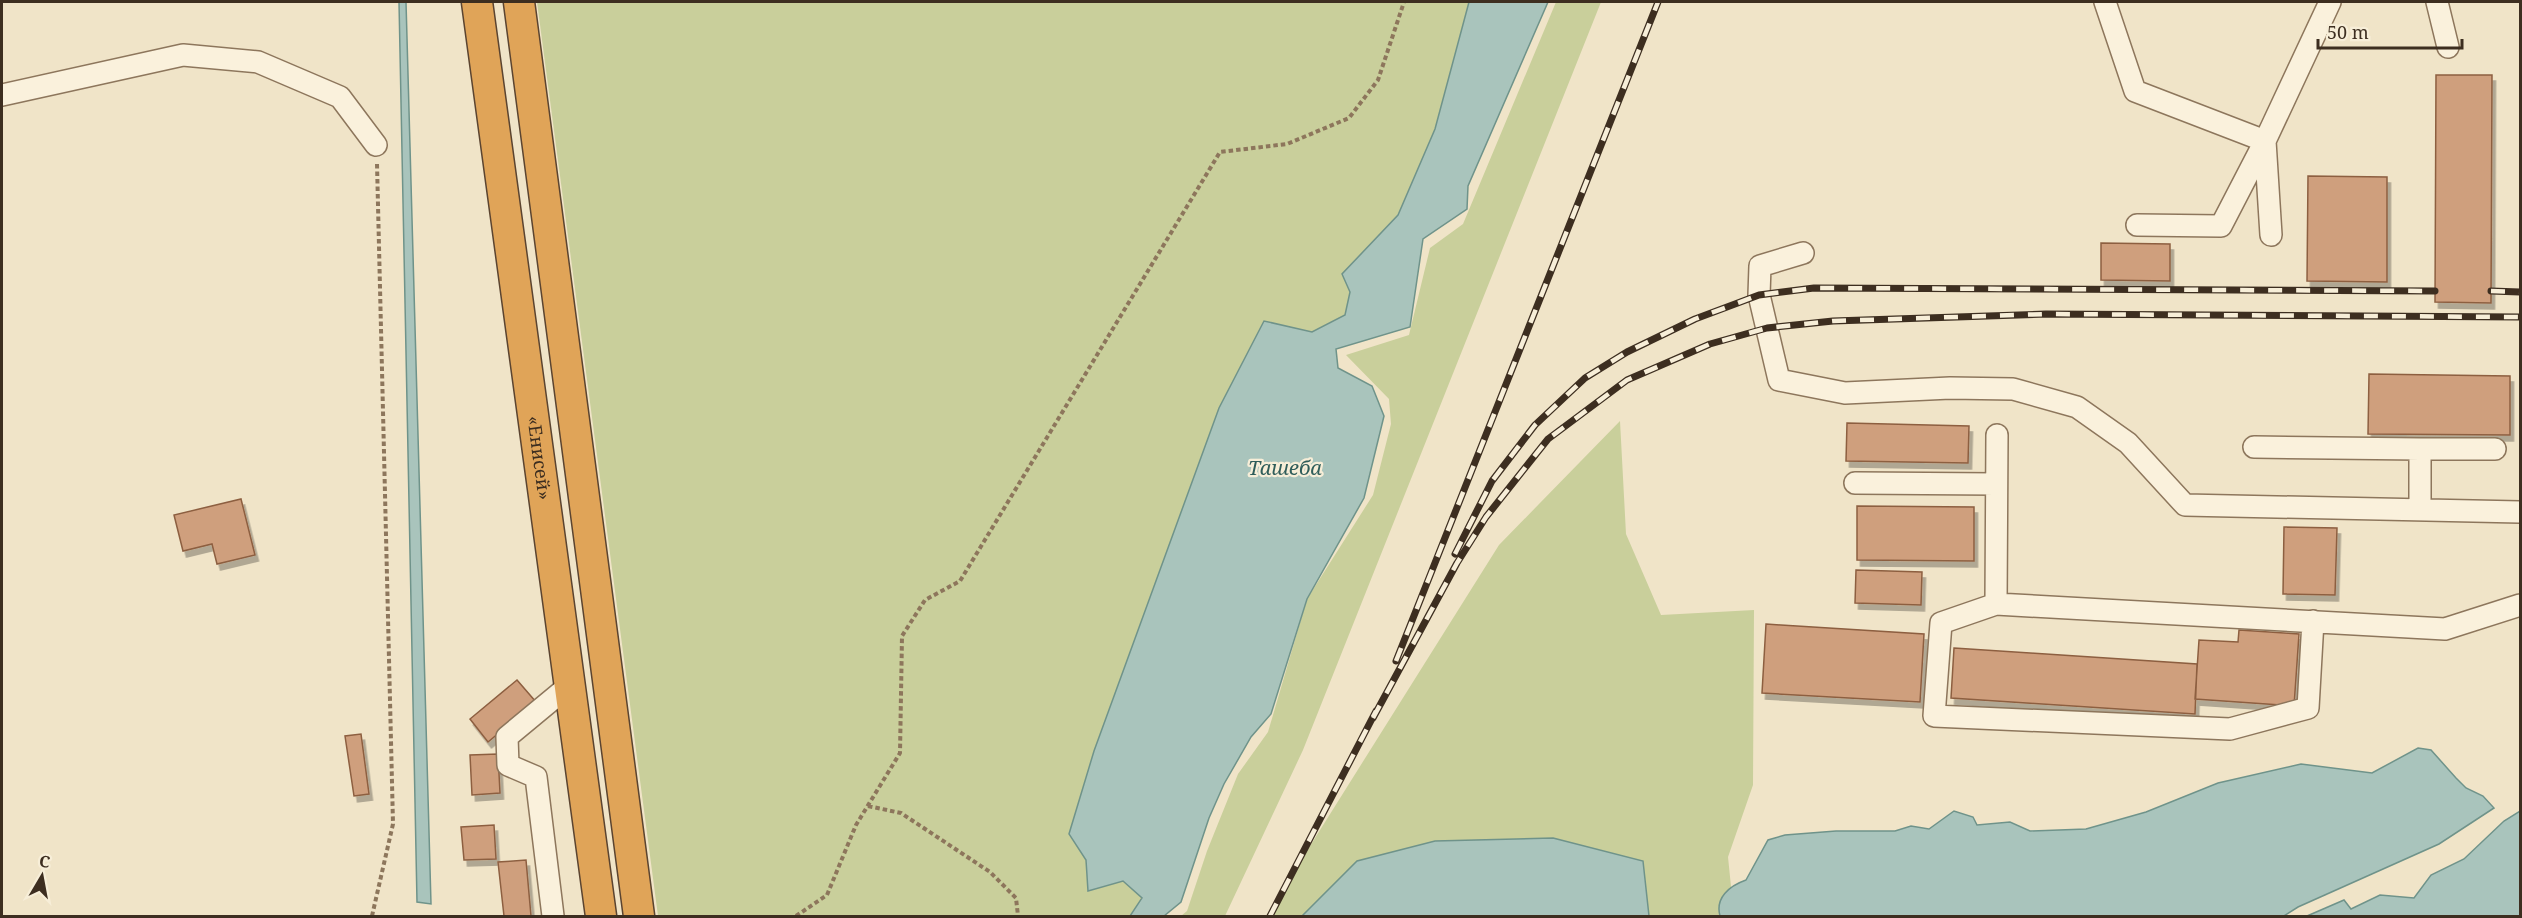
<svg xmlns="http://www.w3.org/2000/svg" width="2522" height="918" viewBox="0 0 2522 918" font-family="'Noto Serif',serif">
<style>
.green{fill:#c9cf9b}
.water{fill:#a9c4bc;stroke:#6f938a;stroke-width:1.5}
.building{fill:#cf9f7d;stroke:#8d5f41;stroke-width:1.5;filter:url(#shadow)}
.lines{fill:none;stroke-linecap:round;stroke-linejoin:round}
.minor-casing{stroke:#8d765c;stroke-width:24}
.highway-casing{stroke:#5b4430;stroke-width:33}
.path{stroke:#8d765c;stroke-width:4;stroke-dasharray:4.5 3;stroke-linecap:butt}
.minor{stroke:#faf1dc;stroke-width:21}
.highway{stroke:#e0a458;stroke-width:30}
.rail-casing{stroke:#3d2e20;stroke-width:7}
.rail{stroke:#f7eed8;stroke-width:4.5;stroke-dasharray:14;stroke-linecap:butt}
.labels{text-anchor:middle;stroke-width:4.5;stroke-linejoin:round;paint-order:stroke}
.street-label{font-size:18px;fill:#3d2e20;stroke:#f7eed8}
.water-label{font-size:20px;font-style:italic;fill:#2f5d5a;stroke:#f7eed8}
</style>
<defs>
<filter id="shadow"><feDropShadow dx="3.5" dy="6" stdDeviation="0" flood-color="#0004"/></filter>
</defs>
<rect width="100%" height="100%" fill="#f0e4c8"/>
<path class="green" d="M537,2H1469L1435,129L1398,215L1342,274L1350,292L1345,315L1312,332L1264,322L1219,408L1094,751L1069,834L1086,860L1088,891L1123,881L1142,898L1130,916H658Z
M1556,2H1601L1303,750L1225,916H1181L1187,911L1207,851L1238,774L1268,732L1307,599L1373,495L1391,424L1389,399L1346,355L1409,335L1430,248L1463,224Z
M1620,421L1626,534L1661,615L1754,610L1753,785L1728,857L1734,916H1266L1499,545Z"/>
<path class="water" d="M399,2H406L431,904L417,902Z
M1469,2H1548L1468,186L1467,209L1423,239L1410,327L1336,349L1338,368L1372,386L1384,416L1364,498L1307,599L1271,714L1251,737L1224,784L1209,818L1181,902L1164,916H1130L1142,898L1123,881L1088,891L1086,860L1069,834L1094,751L1219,408L1264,321L1312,332L1345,315L1350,292L1342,274L1398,215L1435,129Z
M2418,748L2431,750L2456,778L2466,788L2483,796L2494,808L2439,844L2298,907L2284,916H1720C1715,898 1729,886 1746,880L1768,840L1785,835L1836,831H1895L1911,826L1929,829L1954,811L1973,817L1977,825L2010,822L2030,831L2086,829L2146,812L2218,783L2301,764L2372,773Z
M2520,811V916H2307L2344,900L2351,909L2380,895L2414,898L2431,875L2464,859L2504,821Z
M1553,838L1643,861L1649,916H1302L1357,861L1435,841Z"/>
<path class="building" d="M2436,75H2492L2491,303L2435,302Z
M2308,176L2387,177V282L2307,281Z
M2101,243L2170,244V281L2101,280Z
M2369,374L2510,376V435L2368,434Z
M1847,423L1969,426L1968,463L1846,461Z
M241,499L255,555L217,564L212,544L183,551L174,515Z
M1857,506L1974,507V561L1857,560Z
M2284,527L2337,528L2335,595L2283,594Z
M1856,570L1922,572L1921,605L1855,603Z
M1766,624L1924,634L1920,702L1762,693Z
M2239,630L2299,634L2294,706L2195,699L2199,640L2238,642Z
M1954,648L2197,664L2195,714L1951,698Z
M517,680L536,702L488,742L470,719Z
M361,734L369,794L354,796L345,736Z
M498,754L500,793L472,795L470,755Z
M494,825L496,859L464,860L461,827Z
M526,860L531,916H504L498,862Z"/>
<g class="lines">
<defs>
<path id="minor" d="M2105,2L2135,91L2265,141L2330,2
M2437,2L2448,47
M2,95L183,55L258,62L340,97L376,145
M2137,225L2221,226L2265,141L2271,235
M1803,253L1760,266L1759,295L1779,380L1845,393L1950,388L2013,389L2077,407L2128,443L2185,505L2520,512
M2254,447L2420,449V510
M2420,449H2495
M1855,483L1996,484
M1996,604L1997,435
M2313,621L2308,708L2230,729L1934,716L1941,623L1996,604L2445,629L2520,605
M553,916L536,777L508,765L507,737L571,684"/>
<g id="highway">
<path id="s1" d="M477,2L601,916"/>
<path d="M519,2L639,916"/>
</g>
</defs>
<use href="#minor" class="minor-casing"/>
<use href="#highway" class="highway-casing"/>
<path class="path" d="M868,806L901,813L990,872L1016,898L1018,916
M372,916L393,824L377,164
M796,916L827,895L856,825L900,753L902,636L925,600L960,581L1220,152L1287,144L1349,118L1378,80L1404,2"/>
<use href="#minor" class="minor"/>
<use href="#highway" class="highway"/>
<defs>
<path id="rail" d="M2491,291L2520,292
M1455,554L1492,481L1535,425L1585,378L1627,352L1695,319L1759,295L1814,288L2435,291
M1396,661L1658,2
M1373,718L1457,563L1486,517L1548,439L1627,380L1710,344L1767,328L1833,321L2046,314L2520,317
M1270,916L1376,711"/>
</defs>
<use href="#rail" class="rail-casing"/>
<use href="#rail" class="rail"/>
</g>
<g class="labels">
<g class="street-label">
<text dy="6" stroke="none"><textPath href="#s1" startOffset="460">«Енисей»</textPath></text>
</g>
<g class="water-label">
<text x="1285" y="475">Ташеба</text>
</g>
</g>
<rect width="2522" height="918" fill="none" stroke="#3d2e20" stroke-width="6"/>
<g transform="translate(42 876) rotate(10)" stroke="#f7eed8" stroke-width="4.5" paint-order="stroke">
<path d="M0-4.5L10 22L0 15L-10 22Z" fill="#3d2e20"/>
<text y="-9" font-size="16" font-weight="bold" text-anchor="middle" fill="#3d2e20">С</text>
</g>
<path d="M2318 39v9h144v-9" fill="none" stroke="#3d2e20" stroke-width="3"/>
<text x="2327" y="39" font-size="18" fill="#3d2e20" stroke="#f7eed8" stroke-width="4.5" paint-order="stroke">50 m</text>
</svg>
